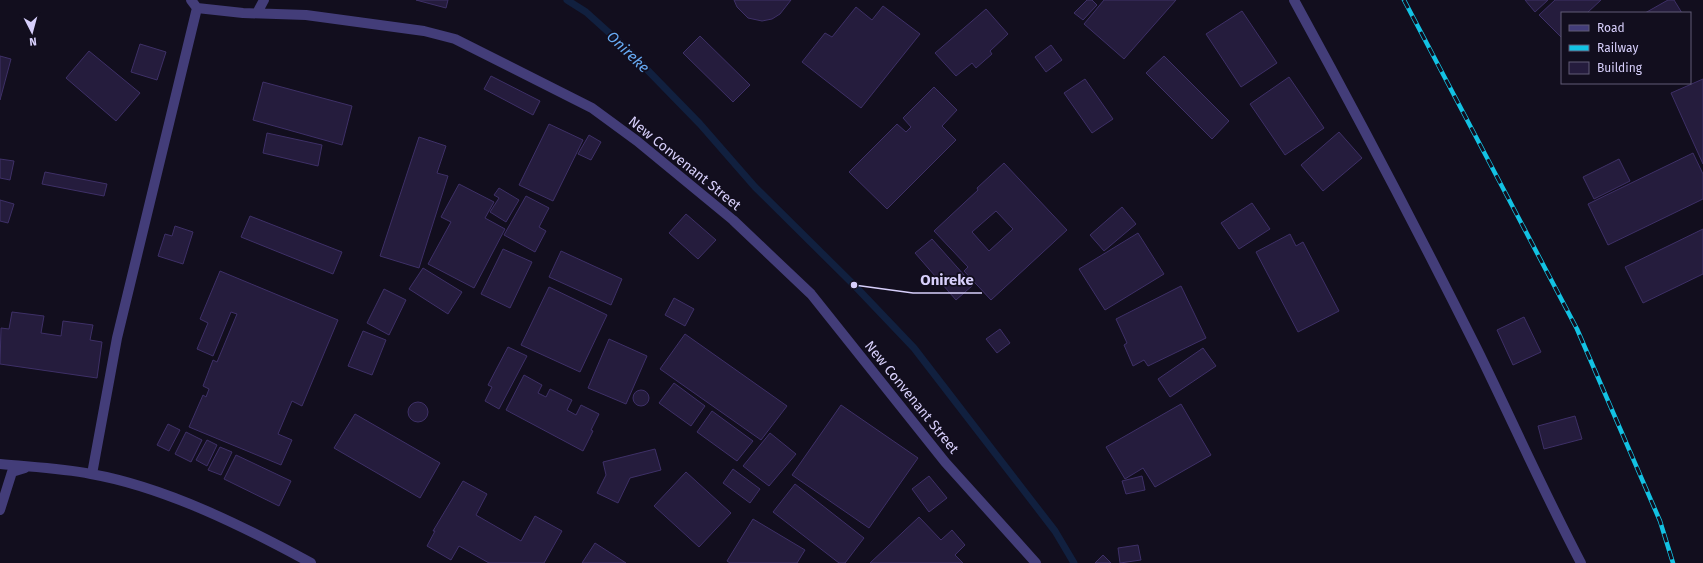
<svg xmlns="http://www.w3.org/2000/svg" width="1703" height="563" viewBox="0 0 1703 563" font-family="'Fira Sans',sans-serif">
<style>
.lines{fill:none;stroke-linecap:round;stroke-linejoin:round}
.stream{stroke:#11203f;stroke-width:7}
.building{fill:#251c3d;stroke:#3e3067;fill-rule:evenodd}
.minor{stroke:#433d79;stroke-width:10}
.rail-casing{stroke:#13c2e3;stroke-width:4.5}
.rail{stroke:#120e1e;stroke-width:3;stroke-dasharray:9;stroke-linecap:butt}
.labels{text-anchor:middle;stroke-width:3.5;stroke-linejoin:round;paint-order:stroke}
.street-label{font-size:14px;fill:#d7cffb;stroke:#120e1e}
.water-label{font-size:15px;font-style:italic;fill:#66a9f2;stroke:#120e1e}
.leader{fill:none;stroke:#d7cffb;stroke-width:1.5}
.callout-dot{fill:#d7cffb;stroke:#120e1e;stroke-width:1.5}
.callout-label{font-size:15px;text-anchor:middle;font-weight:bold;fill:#d7cffb;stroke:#120e1e;stroke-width:3.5;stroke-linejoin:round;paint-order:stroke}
</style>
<rect width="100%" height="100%" fill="#120e1e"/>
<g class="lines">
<path class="stream" d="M567,0L586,12L626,48L700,124L755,187L854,285L914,348L1055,531L1074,563"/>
</g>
<path class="building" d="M416,0H448L446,8Z
M734,0H791L780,14L772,19L762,21L748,18L737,7Z
M1087,0H1092L1097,5L1083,20L1074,13Z
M1104,0H1176L1124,59L1084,24Z
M1525,0H1548L1535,12Z
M1555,0H1601L1587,13H1562V38L1539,15Z
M1668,0H1674L1682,13H1645Z
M883,6L920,34L861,108L802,62L825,33L832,37L856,7L872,20Z
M986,9L1008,34L990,51L992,54L976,68L972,63L956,76L935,53Z
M1242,11L1277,63L1241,87L1206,34Z
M700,36L750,85L733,102L683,53Z
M140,44L166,52L157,80L131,72Z
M1051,45L1062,60L1046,72L1035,57Z
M89,51L140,93L116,121L66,78Z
M0,56L11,59L0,100Z
M1164,56L1229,121L1212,139L1146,73Z
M491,76L540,101L533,115L484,89Z
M1289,77L1324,128L1285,155L1250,104Z
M1085,79L1113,119L1092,133L1064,93Z
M1703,79V164L1671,93Z
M263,82L352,106L342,145L253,120Z
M934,87L957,110L942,126L956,140L887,209L849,172L897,124L906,132L911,127L903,118Z
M549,124L583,140L553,201L519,185Z
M1339,132L1362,158L1323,191L1301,165Z
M267,133L322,145L318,166L263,153Z
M589,135L601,142L591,160L578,154Z
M419,137L446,146L437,173L448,176L419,268L380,256Z
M1693,153L1703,174V199L1608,245L1588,204Z
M0,159L14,161L10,180L0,178Z
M1619,159L1630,181L1594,199L1583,177Z
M1004,163L1067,230L991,300L964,271L968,267L934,231L978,190L977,188ZM996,211L1013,229L989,251L972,232Z
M45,172L107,184L104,196L42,184Z
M459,184L494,202L485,218L505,229L474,288L428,264L451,222L441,217Z
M499,188L519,200L506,222L490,212L499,198L494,195Z
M526,196L549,208L539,227L546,231L535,252L504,235Z
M0,200L14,204L8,223L0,221Z
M1252,203L1270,229L1239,249L1221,223Z
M1122,207L1136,224L1104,251L1090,235Z
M686,214L716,240L698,259L669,233Z
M250,216L342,252L333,274L241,237Z
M175,226L193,232L183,264L158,256L165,234L172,236Z
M1703,229V274L1643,303L1625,267Z
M1138,233L1164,274L1105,310L1079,269Z
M1290,234L1296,246L1303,242L1339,311L1298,332L1256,252Z
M932,239L973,285L956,300L915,253Z
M503,249L532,262L510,308L481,294Z
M561,251L622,279L611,305L549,277Z
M423,268L462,292L448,314L409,289Z
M220,271L338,320L302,406L292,401L278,434L292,440L281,465L189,427L203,395L206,397L209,389L203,386L213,360L217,362L237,314L231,312L213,356L197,349L208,323L200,319Z
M1181,286L1206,338L1148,366L1144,360L1133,366L1124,345L1127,343L1116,319Z
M549,287L607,315L580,372L521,345Z
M384,289L406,300L389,335L367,323Z
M674,298L694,309L685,326L665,315Z
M12,312L44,316L41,333L61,336L63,321L93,325L90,340L102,342L97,378L0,364L1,328L9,329Z
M1524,317L1541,352L1513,365L1497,330Z
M1000,329L1010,343L997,353L986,339Z
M363,331L386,340L372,375L348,366Z
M685,334L787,406L761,440L660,369Z
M609,339L647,356L626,404L588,388Z
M508,347L527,356L499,409L485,401L492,387L488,385Z
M1203,348L1216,366L1170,397L1158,379Z
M524,375L542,385L538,393L546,397L550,389L572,400L567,410L576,415L581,405L599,414L591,430L593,431L583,451L506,410Z
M674,383L705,406L691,426L659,403Z
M633 398a8 8 0 1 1 16 0a8 8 0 1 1-16 0Z
M408 412a10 10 0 1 1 20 0a10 10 0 1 1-20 0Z
M1181,404L1211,455L1155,487L1143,468L1125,479L1106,447Z
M841,405L918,458L869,528L792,475Z
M712,411L753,441L737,461L697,432Z
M355,414L440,463L420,498L334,448Z
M1575,416L1582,439L1544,449L1538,426Z
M168,424L180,430L169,451L157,445Z
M186,432L202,440L191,462L175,454Z
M770,433L796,454L769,486L743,466Z
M207,440L217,445L207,466L196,460Z
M220,447L232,452L221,475L208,470Z
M655,449L661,470L630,478L618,503L597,493L606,475L603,462Z
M236,455L291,481L279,506L224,479Z
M733,469L760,489L750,503L723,483Z
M686,472L731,513L699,547L654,506Z
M929,476L947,498L929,512L912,489Z
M1142,476L1145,490L1126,494L1122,481Z
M463,481L487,494L476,515L521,541L535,516L562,531L544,563H489L459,546L451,560L427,546L435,531H433Z
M795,484L864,538L845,563H839L773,512Z
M919,517L941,540L952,530L965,545L955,555L963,563H870Z
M753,519L805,550L797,563H730L727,561Z
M595,543L626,563H582Z
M1138,545L1141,560L1120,563L1118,548Z
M1103,555L1111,563H1095Z"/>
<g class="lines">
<path class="minor" d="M191,0L197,8L243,13L306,15L424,31L455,39L592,108L637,141L733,220L811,294L945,462L1036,563
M1294,0C1357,115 1418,231 1477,349C1512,420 1544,493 1581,563
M257,13L264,0
M0,464C30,467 61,468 91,474C165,487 245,527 311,563
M92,474L117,338L197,8
M0,510L12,472L25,468"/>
<defs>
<path id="rail" d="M1404,0L1577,329L1660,521L1673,563"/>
</defs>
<use href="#rail" class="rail-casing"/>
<use href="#rail" class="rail"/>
</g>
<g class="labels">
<g class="street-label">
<text transform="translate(685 163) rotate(39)" y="5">New Convenant Street</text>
<text transform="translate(912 397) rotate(51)" y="5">New Convenant Street</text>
</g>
<g class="water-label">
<text transform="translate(628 52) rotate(44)" y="5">Onireke</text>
</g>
</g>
<path class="leader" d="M854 285L913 293H982"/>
<circle class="callout-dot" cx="854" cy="285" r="4"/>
<g class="callout-label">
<text x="947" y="285">Onireke</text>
</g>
<rect x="1561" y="12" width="130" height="72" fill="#120e1e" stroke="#615b76"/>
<rect x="1569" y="25" width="20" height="6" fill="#433d79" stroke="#615b76"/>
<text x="1597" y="32" font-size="12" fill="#d7cffb">Road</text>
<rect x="1569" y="45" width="20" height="6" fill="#13c2e3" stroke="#615b76"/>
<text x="1597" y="52" font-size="12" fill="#d7cffb">Railway</text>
<rect x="1569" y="62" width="20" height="12" fill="#251c3d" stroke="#615b76"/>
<text x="1597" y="72" font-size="12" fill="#d7cffb">Building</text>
<g transform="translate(32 32) rotate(174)" stroke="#120e1e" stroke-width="3" paint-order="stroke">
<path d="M0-3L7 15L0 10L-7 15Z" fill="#d7cffb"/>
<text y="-6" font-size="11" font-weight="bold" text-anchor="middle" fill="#d7cffb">N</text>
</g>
</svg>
